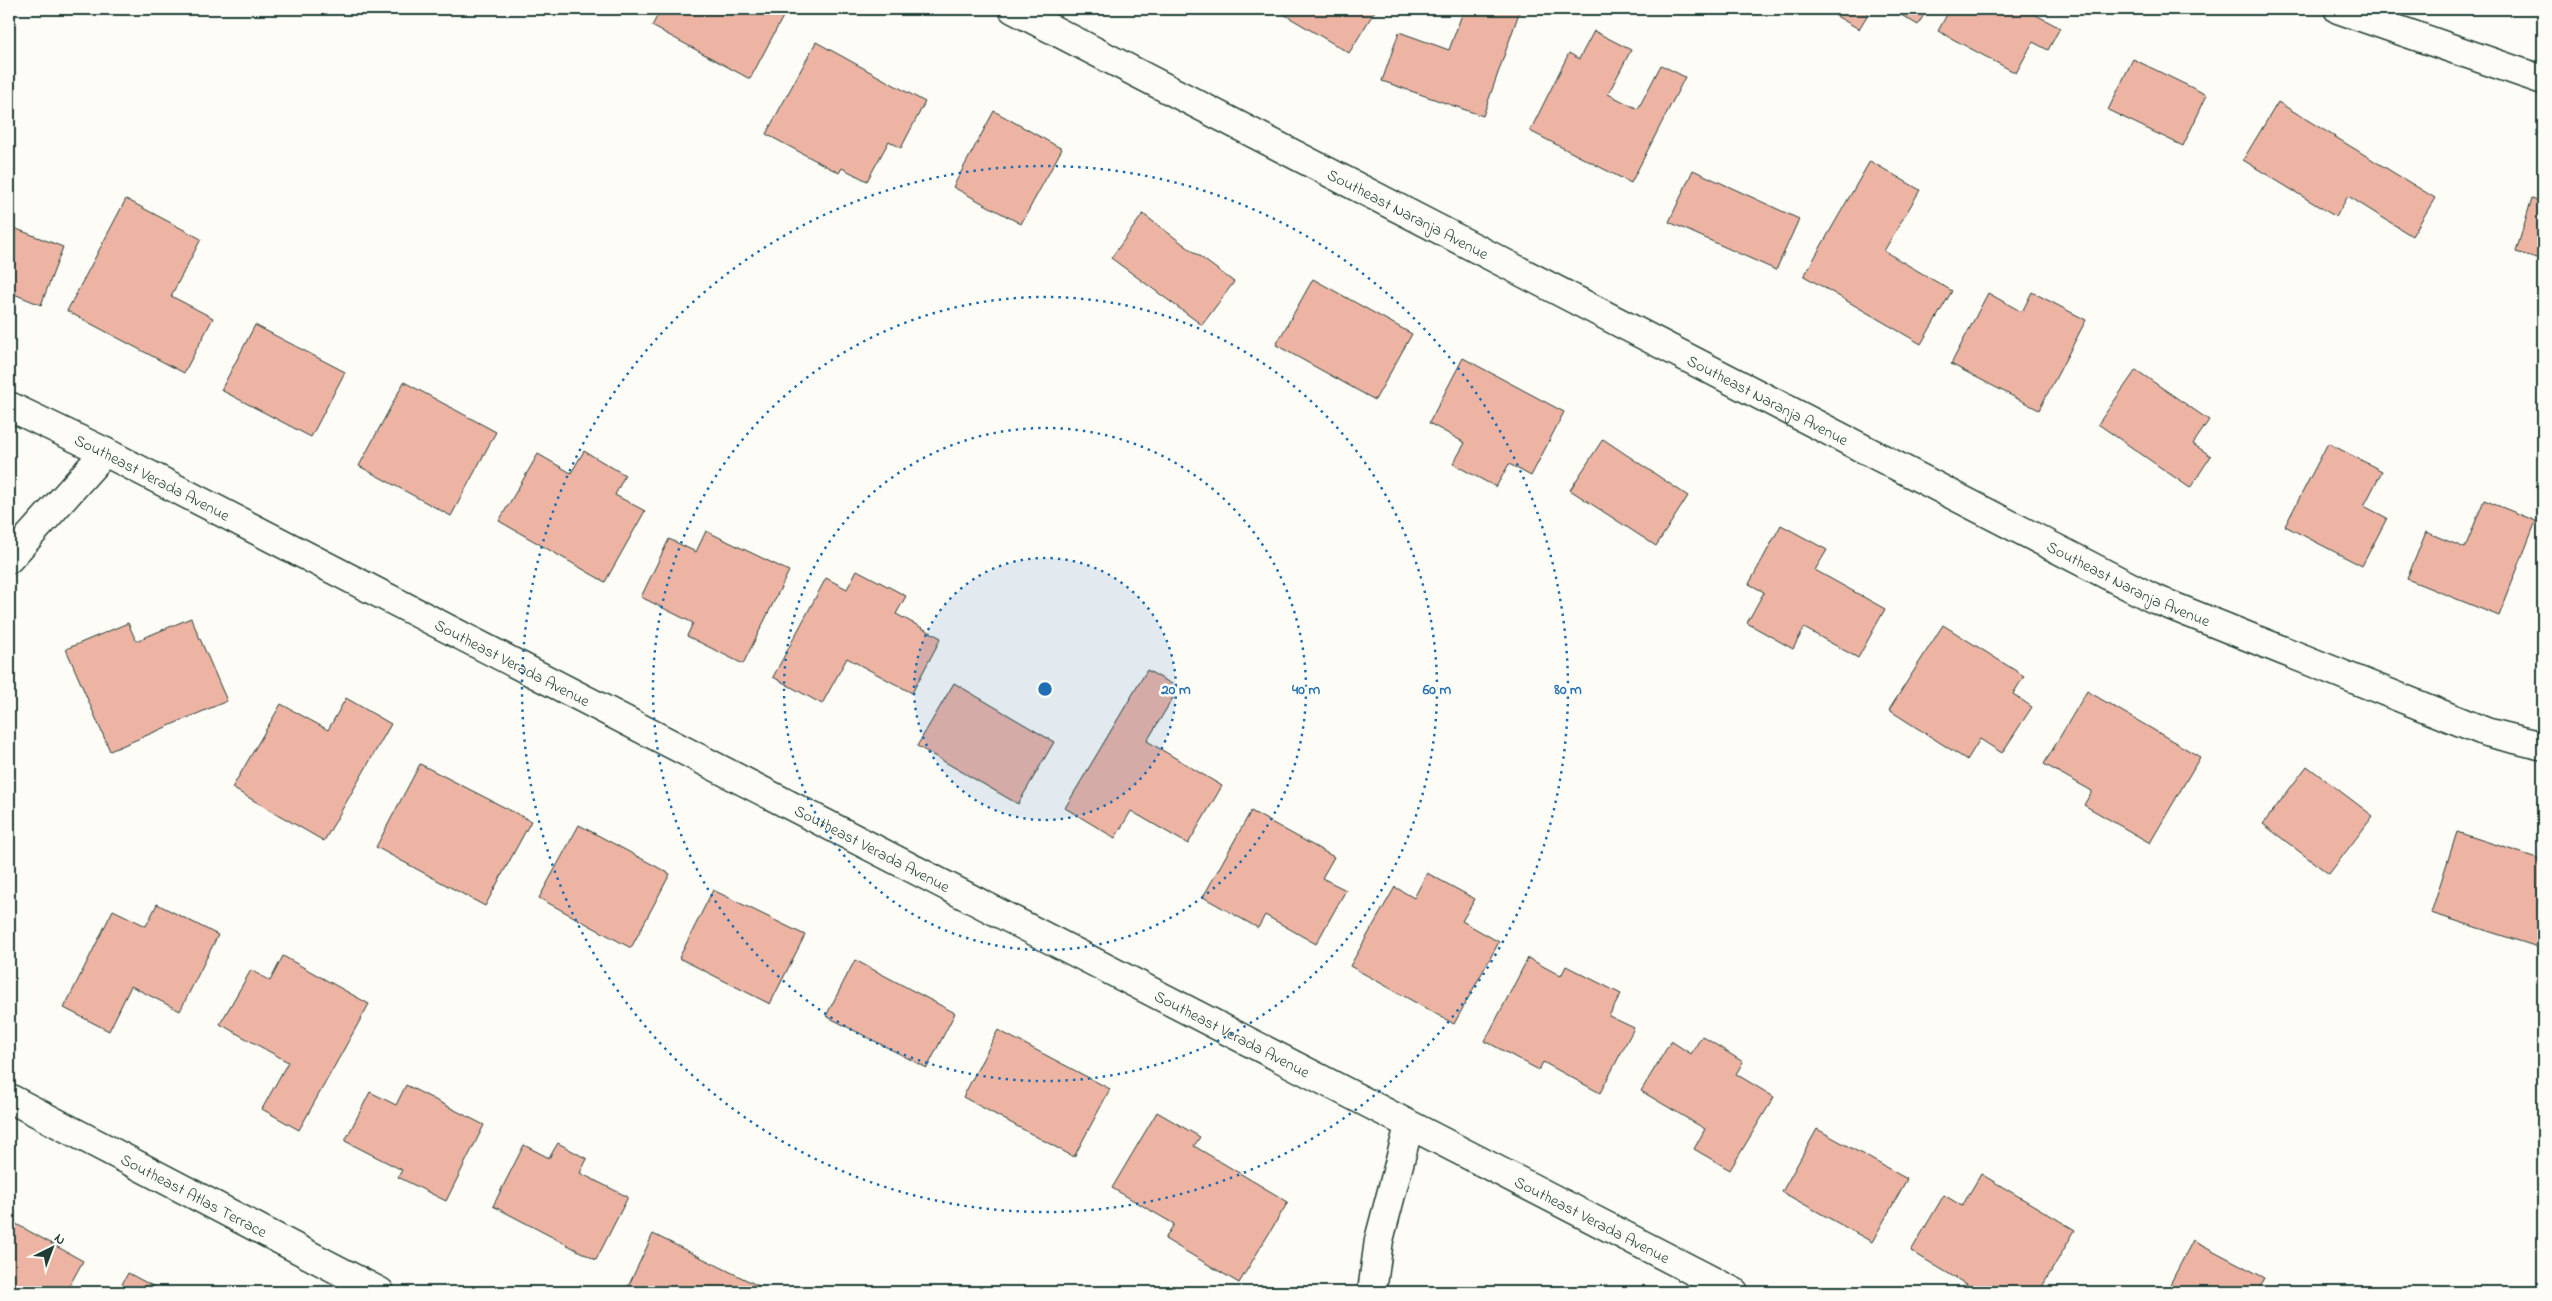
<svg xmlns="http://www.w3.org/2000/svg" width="2552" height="1301" viewBox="0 0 2552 1301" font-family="'Indie Flower',sans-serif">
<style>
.building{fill:#edb4a4;stroke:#1f3d34}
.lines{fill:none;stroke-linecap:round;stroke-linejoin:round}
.street-casing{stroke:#1f3d34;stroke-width:31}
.street{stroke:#fdfcf7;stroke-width:28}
.ring{fill:none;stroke:#1f6fb2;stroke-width:2.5;stroke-dasharray:2.5 5}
.labels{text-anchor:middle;stroke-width:5;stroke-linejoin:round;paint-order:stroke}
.street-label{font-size:16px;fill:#1f3d34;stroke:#fdfcf7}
.centre{fill:#1f6fb2;stroke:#fdfcf7;stroke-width:2.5}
.ring-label{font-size:15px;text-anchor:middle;font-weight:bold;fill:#1f6fb2;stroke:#fdfcf7;stroke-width:5;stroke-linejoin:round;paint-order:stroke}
</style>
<rect width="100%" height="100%" fill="#fdfcf7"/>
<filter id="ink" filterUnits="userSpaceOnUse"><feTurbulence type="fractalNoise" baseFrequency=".02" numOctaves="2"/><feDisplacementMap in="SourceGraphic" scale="10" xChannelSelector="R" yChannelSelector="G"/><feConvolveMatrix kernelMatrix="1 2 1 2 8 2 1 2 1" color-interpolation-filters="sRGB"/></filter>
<g filter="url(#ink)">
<path class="building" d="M661,9H782L786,11L750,79L652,26Z
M1275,9H1376L1349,53Z
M1464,9L1520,10L1483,116L1382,81L1399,32L1449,50Z
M1824,9H1871L1859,29Z
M1891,9H1927L1918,25Z
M1950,9H2025L2060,28L2048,50L2033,42L2016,73L1938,31Z
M1594,31L1631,50L1608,94L1638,109L1661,65L1685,77L1631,183L1530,131L1569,53L1579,59Z
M816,42L925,102L901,148L889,141L867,181L842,168L839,173L766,134Z
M2133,59L2207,95L2183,146L2108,110Z
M2278,102L2435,198L2412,236L2348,196L2336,217L2243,160Z
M994,111L1062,149L1021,224L953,187Z
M1870,161L1920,190L1884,251L1952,291L1921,344L1804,276Z
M1693,170L1799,219L1776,270L1669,222Z
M2532,198L2543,202V260L2516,252Z
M126,199L201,239L171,296L213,318L184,373L67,311Z
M1143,214L1234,282L1202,325L1111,258Z
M9,226L63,247L41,305L9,292Z
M1313,279L1412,334L1375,400L1276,345Z
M2032,292L2086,320L2039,410L1951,364L1988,293L2022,312Z
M255,325L345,372L311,437L221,390Z
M1463,358L1564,412L1531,476L1509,464L1496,487L1453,464L1465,443L1429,423Z
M2136,370L2209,420L2193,444L2211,456L2190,488L2098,424Z
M404,382L496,432L451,516L359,466Z
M1603,439L1688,496L1656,546L1570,490Z
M2328,443L2382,471L2364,506L2387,518L2362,566L2285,526Z
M584,451L625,475L615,495L645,511L605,582L499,521L538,454L571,473Z
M2484,500L2536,521L2499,616L2407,579L2426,532L2465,548Z
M1781,525L1827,550L1815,570L1885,609L1858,658L1804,628L1793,649L1747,623L1764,592L1749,584Z
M706,531L789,571L743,664L687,636L693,623L641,597L669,539L696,552Z
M857,570L906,596L896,614L941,638L912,693L847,658L822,704L773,677L826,578L847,589Z
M191,618L227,701L110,751L66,649L128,623L136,641Z
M1943,625L2024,676L2013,694L2032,707L2002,753L1980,739L1967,760L1889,710Z
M1147,670L1179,688L1147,741L1222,786L1188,844L1131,811L1115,838L1065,808Z
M954,683L1054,742L1018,804L917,746Z
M2087,691L2200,757L2150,843L2084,805L2092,791L2044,764Z
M346,698L391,724L324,841L232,788L281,704L328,730Z
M420,764L531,821L485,906L376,847Z
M2307,766L2373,816L2329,874L2263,824Z
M1251,811L1334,857L1322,878L1346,890L1316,944L1265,915L1258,928L1203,897Z
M579,825L670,874L631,948L539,898Z
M2457,832L2543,860V942L2541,948L2431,913Z
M9,850H14L12,899H9Z
M1427,873L1475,899L1462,921L1499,942L1454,1024L1350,966L1395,887L1414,898Z
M713,890L805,935L770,1004L679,958Z
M157,904L218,935L180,1011L131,986L109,1031L64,1008L113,910L146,926Z
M283,956L369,1004L299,1130L262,1109L288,1062L220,1024L251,970L270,981Z
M1528,958L1561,976L1566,966L1621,994L1609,1016L1634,1028L1600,1093L1543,1062L1539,1070L1485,1041Z
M855,960L955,1013L927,1068L826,1016Z
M998,1030L1110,1089L1074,1157L963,1097Z
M1702,1036L1743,1062L1736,1074L1774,1097L1730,1170L1694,1149L1705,1129L1641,1091L1671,1041L1691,1054Z
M406,1085L484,1125L446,1201L398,1177L402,1170L345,1141L370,1092L396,1105Z
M1157,1112L1200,1137L1194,1146L1288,1202L1239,1283L1165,1239L1174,1224L1112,1188Z
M1817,1129L1907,1179L1872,1242L1782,1192Z
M558,1143L587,1159L580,1173L628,1197L596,1260L493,1206L524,1145L549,1158Z
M1981,1174L2075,1230L2039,1292H1972L1974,1289L1911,1251L1944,1195L1962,1206Z
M9,1220L83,1261L66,1292H9Z
M653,1234L767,1290L766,1292L626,1291Z
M2193,1240L2265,1278L2257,1292H2166Z
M128,1273L164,1292H118Z"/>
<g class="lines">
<defs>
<g id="street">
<path id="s1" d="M1013,9L2152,598L2486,732L2543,746"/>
<path d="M2338,9L2543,80"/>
<path id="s2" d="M9,406L105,452L1734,1292"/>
<path d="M9,559L105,452"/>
<path id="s3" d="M9,1098L380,1292"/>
<path d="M1372,1292L1379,1240L1409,1126"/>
</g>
</defs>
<use href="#street" class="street-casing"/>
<use href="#street" class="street"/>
</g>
</g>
<circle cx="1045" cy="689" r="131" fill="#1f6fb2" fill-opacity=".12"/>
<g class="ring">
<circle cx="1045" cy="689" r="131"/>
<circle cx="1045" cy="689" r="261"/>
<circle cx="1045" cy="689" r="392"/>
<circle cx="1045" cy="689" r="523"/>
</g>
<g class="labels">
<g class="street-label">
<text dy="6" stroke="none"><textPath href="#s1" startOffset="445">Southeast Naranja Avenue</textPath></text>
<text dy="6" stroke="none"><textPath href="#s1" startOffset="850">Southeast Naranja Avenue</textPath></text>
<text dy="6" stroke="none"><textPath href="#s2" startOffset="160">Southeast Verada Avenue</textPath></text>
<text dy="6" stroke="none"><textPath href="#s1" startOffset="1255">Southeast Naranja Avenue</textPath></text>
<text dy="6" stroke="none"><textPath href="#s2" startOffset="565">Southeast Verada Avenue</textPath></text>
<text dy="6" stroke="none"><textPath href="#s2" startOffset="970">Southeast Verada Avenue</textPath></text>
<text dy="6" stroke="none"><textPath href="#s2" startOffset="1375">Southeast Verada Avenue</textPath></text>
<text dy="6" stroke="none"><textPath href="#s3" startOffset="209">Southeast Atlas Terrace</textPath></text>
<text dy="6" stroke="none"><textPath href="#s2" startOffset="1780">Southeast Verada Avenue</textPath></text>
</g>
</g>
<circle cx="1045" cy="689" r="8" class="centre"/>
<g class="ring-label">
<text x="1176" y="694">20 m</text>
<text x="1306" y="694">40 m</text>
<text x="1437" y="694">60 m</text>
<text x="1568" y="694">80 m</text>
</g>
<rect width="2552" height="1301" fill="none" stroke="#fdfcf7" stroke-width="30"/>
<rect x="15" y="15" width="2522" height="1271" fill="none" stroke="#1f3d34" stroke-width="2" filter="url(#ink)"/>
<g transform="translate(52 1248) rotate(42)" stroke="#fdfcf7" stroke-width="4" paint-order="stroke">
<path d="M0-4L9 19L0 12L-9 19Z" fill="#1f3d34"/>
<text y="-8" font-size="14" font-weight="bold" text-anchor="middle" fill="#1f3d34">N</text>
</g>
</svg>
